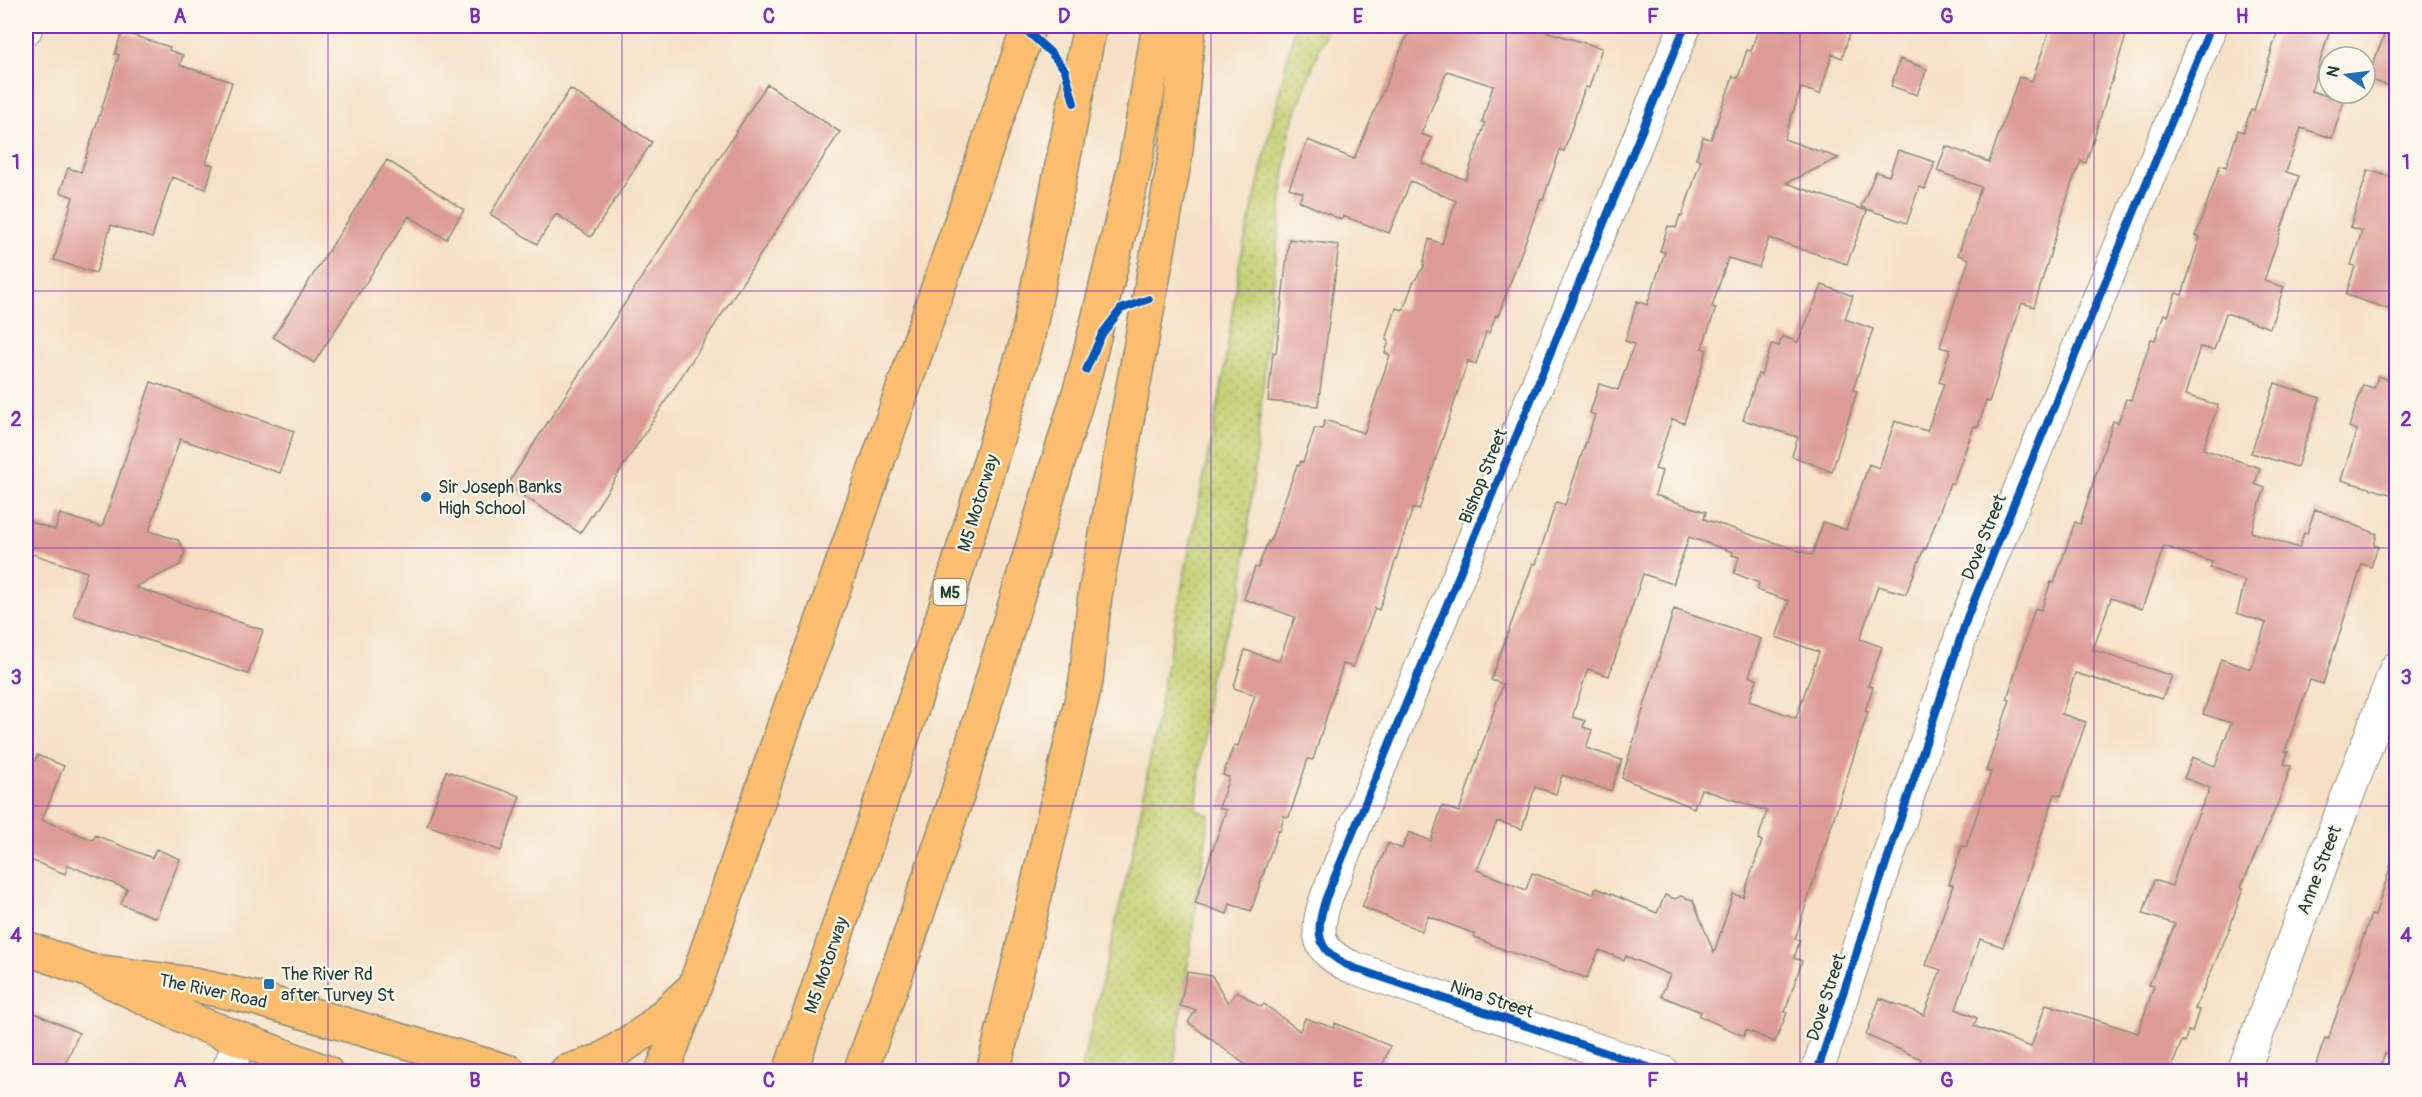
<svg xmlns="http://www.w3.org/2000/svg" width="2422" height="1097" viewBox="0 0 2422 1097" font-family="Pangolin,sans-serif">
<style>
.grass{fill:url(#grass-dots);stroke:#708653;stroke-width:1.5}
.building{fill:#dd9b96;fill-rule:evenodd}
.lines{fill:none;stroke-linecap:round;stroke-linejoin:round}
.minor-casing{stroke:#8a8e7c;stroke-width:34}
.major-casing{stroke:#8a8e7c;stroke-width:36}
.highway-casing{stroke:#8a8e7c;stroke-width:36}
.minor{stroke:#fff;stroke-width:32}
.major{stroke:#fbbd6e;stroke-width:33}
.highway{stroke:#fbbd6e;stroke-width:33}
.cycleway-casing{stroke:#fbf7ec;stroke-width:11}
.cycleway{stroke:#0057b8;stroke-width:8}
.grid{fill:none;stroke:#7b2cbf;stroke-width:1.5;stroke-opacity:0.55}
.poi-dot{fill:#1f6fb2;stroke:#fbf7ec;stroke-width:2}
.labels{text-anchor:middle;stroke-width:4.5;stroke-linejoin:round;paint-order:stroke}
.shield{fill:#fbf7ec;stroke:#61756b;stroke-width:1.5}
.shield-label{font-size:16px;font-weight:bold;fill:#1f3d34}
.street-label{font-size:18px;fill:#1f3d34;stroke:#fbf7ec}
.poi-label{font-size:18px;fill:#1f3d34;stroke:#fbf7ec;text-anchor:start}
.neatline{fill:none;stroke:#7b2cbf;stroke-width:2}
.grid-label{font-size:20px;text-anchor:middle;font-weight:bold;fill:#7b2cbf}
</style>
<defs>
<pattern id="grass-dots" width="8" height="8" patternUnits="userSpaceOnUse" patternTransform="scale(1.5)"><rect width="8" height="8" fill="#c2d072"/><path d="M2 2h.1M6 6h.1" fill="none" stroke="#9daa5e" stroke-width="1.8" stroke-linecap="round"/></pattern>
</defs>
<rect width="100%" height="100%" fill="#fbf7ec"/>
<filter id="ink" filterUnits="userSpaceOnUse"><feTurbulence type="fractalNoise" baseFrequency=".0167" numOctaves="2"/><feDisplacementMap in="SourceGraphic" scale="12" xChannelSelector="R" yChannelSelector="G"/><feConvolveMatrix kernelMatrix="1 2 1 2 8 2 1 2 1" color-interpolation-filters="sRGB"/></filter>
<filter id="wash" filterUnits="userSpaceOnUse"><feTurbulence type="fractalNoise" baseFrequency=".008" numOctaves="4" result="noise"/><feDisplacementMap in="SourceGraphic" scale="24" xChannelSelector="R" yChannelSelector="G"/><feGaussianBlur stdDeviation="1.35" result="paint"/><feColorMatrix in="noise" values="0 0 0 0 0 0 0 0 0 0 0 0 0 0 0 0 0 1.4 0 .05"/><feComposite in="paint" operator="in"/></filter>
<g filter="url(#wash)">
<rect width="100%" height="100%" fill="#f5e0c5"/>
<path class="grass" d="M1295,26H1328L1289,131L1242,591L1209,678L1196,810L1209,815L1173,1071L1081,1072L1137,832L1168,658L1223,380L1239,265Z"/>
<g id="blocks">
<path class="building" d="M1411,26H1528L1602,48L1589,88L1585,87L1564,151L1560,150L1543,200L1541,199L1498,316L1496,315L1489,333L1486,332L1476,364L1468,361L1419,510L1413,508L1379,610L1375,608L1353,667L1343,664L1313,760L1308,759L1289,817L1284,816L1280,831L1278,830L1251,911L1230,904L1227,914L1195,903L1226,810L1219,808L1229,777L1223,775L1234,745L1238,746L1255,695L1234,688V686L1245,650L1279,661L1295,617L1244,599L1255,567L1258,568L1268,541L1270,542L1297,465L1299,466L1301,461L1303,462L1315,428L1322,429L1325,420L1364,433L1390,355L1385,353L1389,341L1386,340L1396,308L1403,310L1413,283L1425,265H1423L1429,239L1442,244L1456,201L1411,181L1389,233L1343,216L1342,220L1299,201L1303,193L1289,188L1308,140L1354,159ZM1447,71L1493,86L1482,122L1485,123L1466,180L1422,163L1432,138L1421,134Z
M1759,26H1852L1842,58L1832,54L1820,94L1801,88L1784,139L1839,158L1786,183L1867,211L1847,264L1769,238L1759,267L1728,258L1712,307L1716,308L1702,348L1707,350L1684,423L1672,419L1655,469L1662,471L1655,495L1706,512L1704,519L1812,555L1823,522L1846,530L1869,464L1879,468L1895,421L1927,431L1944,384L1939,382L1950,350L1940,347L1969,259L1958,255L1981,187L1937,171L1946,146L1989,162L2019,77L2032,81L2051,26H2129L2086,163L2081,161L2072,182L2034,307L2022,303L1989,402L1986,401L1978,427L1974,426L1953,484L1950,483L1926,549L1924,548L1906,594L1878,586L1860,639L1882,647L1868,686L1873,687L1865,711L1868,712L1795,939L1800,940L1794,958L1802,961L1785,1012L1787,1013L1775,1042L1746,1030L1744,1036L1699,1016L1701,1012L1661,996L1670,975L1626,956L1624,960L1599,950L1587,978L1507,951L1474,937L1475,934L1428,916L1422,931L1362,907L1388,843L1402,849L1409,832L1431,841L1442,806L1459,812L1503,684L1491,680L1533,563L1536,564L1556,502L1565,505L1595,415L1590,413L1599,384L1618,390L1634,344L1625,341L1637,301L1647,305L1665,252L1660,251L1668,226L1676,228L1680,215L1682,216L1701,160L1696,159L1703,137L1711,139L1733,76L1738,78L1747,50L1751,51ZM1689,537L1733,552L1732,555L1739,557L1734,573L1759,583L1757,590L1789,601L1776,637L1819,652L1796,718L1749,701L1757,679L1749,676L1761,639L1674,609L1622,778L1694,808L1701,789L1767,811L1758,839L1762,841L1743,897L1733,894L1714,953L1693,900L1681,896L1675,899L1665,895L1657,913L1596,888L1593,894L1532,873L1526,890L1477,870L1497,821L1522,829L1535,787L1556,794L1562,775L1611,791L1622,760L1586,748L1592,730L1583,727L1585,721L1573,717V714L1588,669L1609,676L1643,574L1673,584Z
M2279,26H2331L2311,91L2344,101L2332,138L2301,128L2286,172L2299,176L2264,281L2284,287L2270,328L2226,313L2214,350L2200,347L2185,395L2218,405L2203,449L2260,468L2255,484L2265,488L2251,532L2299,548L2304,533H2307L2315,509L2377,534L2374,545L2378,546L2371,567L2362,564L2323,684L2310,680L2285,751L2288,752L2284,764L2291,766L2278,803L2241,887L2243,888L2229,930L2195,1009L2199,1010L2192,1032L2188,1031L2185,1042L2182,1041L2170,1071H1916L1921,1059L1866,1035L1880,998L1924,1015L1941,970L1926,965L1953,885L1949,884L1962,846L1966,847L1991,772L1986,771L2010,700L2007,699L2035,608L2041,610L2051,582L2054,583L2075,522L2080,524L2113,421L2118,423L2126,399L2131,400L2151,339L2155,340L2164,314L2168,316L2176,293L2182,295L2200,237L2196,235L2220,165L2226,167L2238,130L2243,132L2251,110L2254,111ZM2164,546L2212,562L2210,568L2245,581L2237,613L2266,623L2251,669L2221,659L2203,714L2231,723L2215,766L2192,757L2184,778L2210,788L2189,835L2172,886L2154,880L2143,914L2175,924L2149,985L2154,986L2138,1033L2046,1004L2031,1047L1974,1026L1977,1018L1956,1009L1980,939L2003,947L2055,794L2061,796L2086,722L2062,714L2075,673L2162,699L2172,676L2093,650L2111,598L2142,609Z
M2388,26H2397V67L2390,86L2367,79Z
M122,32L170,47L169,50L183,55L180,65L232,82L206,163L213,165L206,189L172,177L152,238L111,225L96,273L54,260L73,197L60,192L68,168L81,172L119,55L115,54Z
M1900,59L1927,69L1917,95L1891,86Z
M767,84L840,132L580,533L507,485Z
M570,89L652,142L591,237L556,214L537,244L490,214Z
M1898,150L1935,162L1925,189L1919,187L1907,223L1861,207L1876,172L1889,176Z
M387,160L464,210L446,239L409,216L314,363L273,337Z
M2368,170L2397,179V312L2346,295L2355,266L2351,265L2362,231L2350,227Z
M1289,239L1339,245L1318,406L1268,401L1273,352L1276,353Z
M1822,285L1853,296L1845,319L1873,329L1853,390L1857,391L1832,472L1792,456L1798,437L1743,420L1758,374L1761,375L1772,344L1779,346L1782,336L1798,342Z
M2378,376L2397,382V496L2341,480L2357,430L2349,427L2363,385L2374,388Z
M151,382L294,431L280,473L180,439L149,531L178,540L185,552L180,565L135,587L263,630L248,674L73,615L87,572L26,552V520L55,530L60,514L102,527Z
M2275,383L2320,398L2297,467L2251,453Z
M37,755L64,766L42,820L93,840L95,835L152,858L156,849L180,859L156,918L121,904L127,889L68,865L65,874L26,858V783Z
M446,771L520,796L501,851L427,825Z
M2391,864L2397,865V1057L2385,1053L2379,1071H2314L2325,1038L2328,1039L2371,915L2375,916Z
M1187,972L1212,976L1228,1003L1237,991L1261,1007L1264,1004L1300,1031L1305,1018L1334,1028L1335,1023L1390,1046L1380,1071H1254L1188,1022L1196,1010L1180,1006Z
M26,1009L79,1033L62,1071H26Z"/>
</g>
</g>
<g filter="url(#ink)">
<use href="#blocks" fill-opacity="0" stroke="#8a8e7c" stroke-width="1.5"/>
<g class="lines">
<defs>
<path id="minor" d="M26,29L27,26
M227,1072L241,1039
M1663,1072L1354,968C1316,952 1314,935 1326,898L1685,26
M1817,1072L1968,615L2211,26
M2243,1072L2396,668"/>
<path id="major" d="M26,948L87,970L196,1022L326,1072
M87,970L185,983L254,998L510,1072"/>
<path id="highway" d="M566,1072L600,1061L648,1030L689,992
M662,1072L695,986L798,685L813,648L1029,26
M790,1072L941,622L1027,341L1090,26
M860,1072L907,944L956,799L1086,370L1135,166L1159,26
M993,1072L1086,681L1095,595L1175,158L1189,26"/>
</defs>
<use href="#minor" class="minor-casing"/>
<use href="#major" class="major-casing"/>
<use href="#highway" class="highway-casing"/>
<use href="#minor" class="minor"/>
<use href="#major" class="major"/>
<use href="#highway" class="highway"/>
<defs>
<path id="cycleway" d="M1028,32L1051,53L1065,70L1074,103
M1086,370L1102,334L1121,309L1149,299
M1663,1072L1354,968C1316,952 1314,935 1326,898L1685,26
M1817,1072L1968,615L2211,26"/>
</defs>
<use href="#cycleway" class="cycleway-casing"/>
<use href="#cycleway" class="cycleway"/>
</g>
</g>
<path class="grid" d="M328,26V1072M622,26V1072M916,26V1072M1211,26V1072M1506,26V1072M1800,26V1072M2094,26V1072M26,291H2396M26,548H2396M26,806H2396"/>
<g class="poi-dot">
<circle cx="426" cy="497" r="6"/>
<rect x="263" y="978" width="12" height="12" rx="3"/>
</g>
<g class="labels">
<rect class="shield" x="933.5" y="579" width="33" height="26" rx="4.5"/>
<g class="shield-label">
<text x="950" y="598">M5</text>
</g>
<g class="street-label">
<text transform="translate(1483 476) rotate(-68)" y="6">Bishop Street</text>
<text transform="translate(978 503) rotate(-73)" y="6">M5 Motorway</text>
<text transform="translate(1984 537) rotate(-68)" y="6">Dove Street</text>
<text transform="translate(2319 870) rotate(-69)" y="6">Anne Street</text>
<text transform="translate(826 965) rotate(-71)" y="6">M5 Motorway</text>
<text transform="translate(213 991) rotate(12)" y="6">The River Road</text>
<text transform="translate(1826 997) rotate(-72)" y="6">Dove Street</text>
<text transform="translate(1492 999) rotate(18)" y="6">Nina Street</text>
</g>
<g class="poi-label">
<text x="438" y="493">Sir Joseph Banks<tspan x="438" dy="21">High School</tspan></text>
<text x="281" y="980">The River Rd<tspan x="281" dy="21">after Turvey St</tspan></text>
</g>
</g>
<rect width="2422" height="1097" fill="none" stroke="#fbf7ec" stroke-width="66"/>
<g transform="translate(2347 75) rotate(284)"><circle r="28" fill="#fbf7ec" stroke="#a3ada2" stroke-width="1.5"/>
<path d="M0-4.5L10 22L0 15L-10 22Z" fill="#1f6fb2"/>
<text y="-9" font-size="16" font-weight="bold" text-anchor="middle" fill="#1f3d34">N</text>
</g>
<rect x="33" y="33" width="2356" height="1031" class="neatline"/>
<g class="grid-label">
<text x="180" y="23">A</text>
<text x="475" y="23">B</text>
<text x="769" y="23">C</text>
<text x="1064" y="23">D</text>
<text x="1358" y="23">E</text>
<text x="1653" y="23">F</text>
<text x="1947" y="23">G</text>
<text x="2242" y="23">H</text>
<text x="16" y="169">1</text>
<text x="2406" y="169">1</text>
<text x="16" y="426">2</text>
<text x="2406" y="426">2</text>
<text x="16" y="684">3</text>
<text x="2406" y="684">3</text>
<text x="16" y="942">4</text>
<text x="2406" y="942">4</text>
<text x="180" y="1087">A</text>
<text x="475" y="1087">B</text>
<text x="769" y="1087">C</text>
<text x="1064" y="1087">D</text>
<text x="1358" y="1087">E</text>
<text x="1653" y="1087">F</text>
<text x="1947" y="1087">G</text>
<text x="2242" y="1087">H</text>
</g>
</svg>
